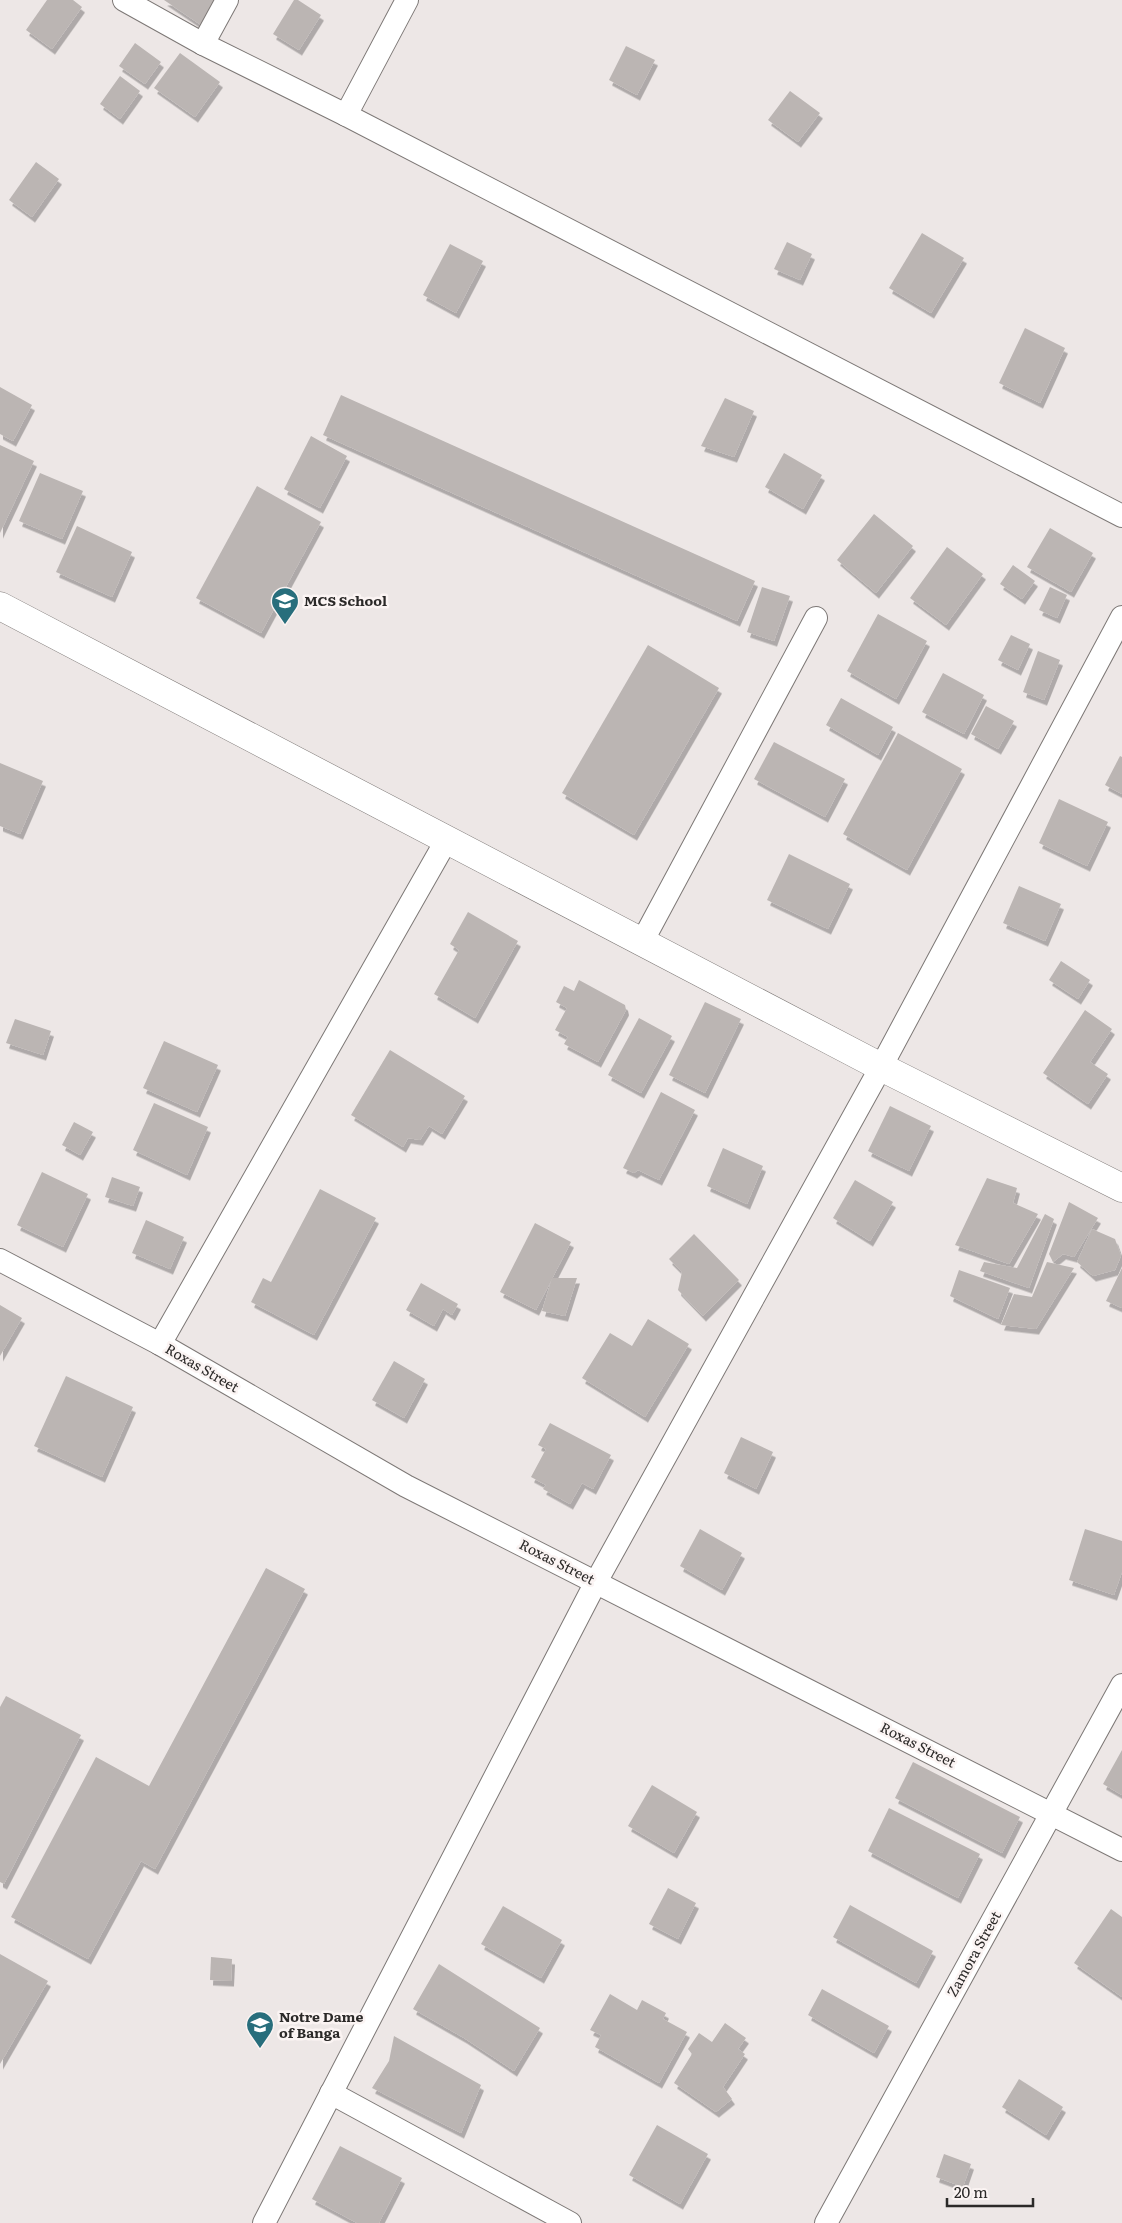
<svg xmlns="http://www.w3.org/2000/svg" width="1122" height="2223" viewBox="0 0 1122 2223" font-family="Literata,serif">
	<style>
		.building { fill: #bbb5b3; filter: url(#shadow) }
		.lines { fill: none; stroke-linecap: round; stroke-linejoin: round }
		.minor-casing { stroke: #7d7876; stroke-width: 24 }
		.secondary-casing { stroke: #7d7876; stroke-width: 29 }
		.minor { stroke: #fff; stroke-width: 22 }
		.secondary { stroke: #fff; stroke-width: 28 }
		.labels { text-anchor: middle; stroke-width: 5; stroke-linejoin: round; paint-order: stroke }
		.poi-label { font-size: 14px; font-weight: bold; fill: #2b2928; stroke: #fbf4f3; text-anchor: start }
		.street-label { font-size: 14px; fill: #2b2928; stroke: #fbf4f3 }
	</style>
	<defs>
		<filter id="shadow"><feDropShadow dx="3" dy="5.5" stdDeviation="0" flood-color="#0004"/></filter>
	</defs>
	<rect width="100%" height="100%" fill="#ede7e6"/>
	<g class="building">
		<path d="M 47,0 L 73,0 L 82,7 L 52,49 L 26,30 Z"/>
		<path d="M 164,0 L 217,0 L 201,25 Z"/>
		<path d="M 294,0 L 298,0 L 321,15 L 299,50 L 273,34 Z"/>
		<path d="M 135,43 L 161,62 L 145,84 L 119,66 Z"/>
		<path d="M 626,46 L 655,60 L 637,95 L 609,80 Z"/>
		<path d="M 180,53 L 220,82 L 195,117 L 154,88 Z"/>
		<path d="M 120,76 L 140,91 L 120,119 L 100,104 Z"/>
		<path d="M 790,91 L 820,113 L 798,142 L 768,120 Z"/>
		<path d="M 36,162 L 59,179 L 32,217 L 9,200 Z"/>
		<path d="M 922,233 L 964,258 L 931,313 L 889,288 Z"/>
		<path d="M 787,242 L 812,254 L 800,280 L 774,269 Z"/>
		<path d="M 450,244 L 483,261 L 456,313 L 423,295 Z"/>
		<path d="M 1025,328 L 1065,348 L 1040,403 L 999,383 Z"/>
		<path d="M 0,387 L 32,405 L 13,441 L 0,434 Z"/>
		<path d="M 341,395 L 755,581 L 737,621 L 323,435 Z"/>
		<path d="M 725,398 L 754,411 L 734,457 L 701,446 Z"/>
		<path d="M 311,436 L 347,456 L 320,508 L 284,489 Z"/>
		<path d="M 0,445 L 34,461 L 0,533 Z"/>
		<path d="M 784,453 L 822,475 L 803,509 L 765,487 Z"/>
		<path d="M 40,473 L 83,491 L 62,539 L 19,521 Z"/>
		<path d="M 257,486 L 321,522 L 261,633 L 196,598 Z"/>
		<path d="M 874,514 L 913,546 L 876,593 L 837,560 Z"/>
		<path d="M 77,526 L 132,552 L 112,597 L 56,572 Z"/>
		<path d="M 1050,528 L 1093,553 L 1071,592 L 1027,567 Z"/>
		<path d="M 947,547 L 983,574 L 946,625 L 910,598 Z"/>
		<path d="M 1013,565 L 1035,581 L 1022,599 L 1000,584 Z"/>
		<path d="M 762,587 L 790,596 L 774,641 L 747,632 Z"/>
		<path d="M 1050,587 L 1067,595 L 1057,618 L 1039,610 Z"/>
		<path d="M 878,614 L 927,641 L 896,699 L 847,671 Z"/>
		<path d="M 1011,635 L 1030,644 L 1018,670 L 998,660 Z"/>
		<path d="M 648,645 L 719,688 L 634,835 L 562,793 Z"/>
		<path d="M 1038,651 L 1060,660 L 1044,700 L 1023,692 Z"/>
		<path d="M 943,673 L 984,695 L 964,734 L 922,712 Z"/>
		<path d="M 841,698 L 893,727 L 878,755 L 826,725 Z"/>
		<path d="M 986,706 L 1014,721 L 998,749 L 971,734 Z"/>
		<path d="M 898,733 L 962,769 L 907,870 L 843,834 Z"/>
		<path d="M 774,742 L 845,779 L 825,817 L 754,779 Z"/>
		<path d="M 1120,756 L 1122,757 L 1122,794 L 1105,785 Z"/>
		<path d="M 0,763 L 43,781 L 20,834 L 0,826 Z"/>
		<path d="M 1059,799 L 1108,822 L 1087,866 L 1039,843 Z"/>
		<path d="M 789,854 L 850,884 L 828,929 L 767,900 Z"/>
		<path d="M 1019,886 L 1061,904 L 1045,941 L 1003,923 Z"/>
		<path d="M 468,912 L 518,941 L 475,1018 L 434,994 L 459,950 L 450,944 Z"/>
		<path d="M 1061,961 L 1090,980 L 1078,999 L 1049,980 Z"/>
		<path d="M 579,980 L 625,1005 L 626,1010 L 598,1062 L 564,1044 L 568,1037 L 555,1030 L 567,1008 L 556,1002 L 564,986 L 574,991 Z"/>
		<path d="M 705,1002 L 741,1019 L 705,1093 L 669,1075 Z"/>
		<path d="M 1085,1010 L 1112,1029 L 1090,1062 L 1108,1074 L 1088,1104 L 1043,1073 Z"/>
		<path d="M 639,1018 L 672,1036 L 641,1093 L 608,1075 Z"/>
		<path d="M 15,1019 L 51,1031 L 43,1055 L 6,1043 Z"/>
		<path d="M 164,1041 L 218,1065 L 197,1112 L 143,1088 Z"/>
		<path d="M 390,1050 L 465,1096 L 442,1134 L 429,1126 L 420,1140 L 408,1138 L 403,1147 L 351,1115 Z"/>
		<path d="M 661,1092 L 695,1110 L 659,1180 L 638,1170 L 634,1173 L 623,1168 Z"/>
		<path d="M 154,1103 L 208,1127 L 187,1175 L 133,1150 Z"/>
		<path d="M 890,1106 L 931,1126 L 909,1171 L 868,1151 Z"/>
		<path d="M 74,1122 L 93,1132 L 80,1155 L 62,1145 Z"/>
		<path d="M 723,1148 L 763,1166 L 747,1204 L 707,1186 Z"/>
		<path d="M 42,1172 L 88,1194 L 63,1247 L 17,1225 Z"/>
		<path d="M 112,1177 L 140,1187 L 133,1206 L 105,1197 Z"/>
		<path d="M 987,1178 L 1017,1188 L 1013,1203 L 1038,1214 L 1009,1264 L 955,1245 Z"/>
		<path d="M 855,1180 L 893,1202 L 870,1241 L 833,1218 Z"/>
		<path d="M 320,1189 L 376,1218 L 314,1335 L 251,1302 L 263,1278 L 271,1282 Z"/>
		<path d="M 1069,1202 L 1098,1218 L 1074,1257 L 1063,1254 L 1053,1262 L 1049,1254 Z"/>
		<path d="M 1045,1214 L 1054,1219 L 1029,1288 L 980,1271 L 984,1262 L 1017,1268 Z"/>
		<path d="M 146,1220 L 184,1237 L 170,1269 L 132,1253 Z"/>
		<path d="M 535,1223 L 571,1242 L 536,1310 L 500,1292 Z"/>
		<path d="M 1092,1229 L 1115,1239 L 1121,1256 L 1115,1270 L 1093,1276 L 1077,1262 Z"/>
		<path d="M 694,1234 L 739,1280 L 703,1316 L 678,1290 L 682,1272 L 669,1259 Z"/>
		<path d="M 1047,1262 L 1074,1268 L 1036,1329 L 1001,1325 L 1014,1294 L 1032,1297 Z"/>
		<path d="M 1122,1268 L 1122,1308 L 1106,1301 Z"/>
		<path d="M 959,1270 L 1010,1288 L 998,1319 L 950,1296 Z"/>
		<path d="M 552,1278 L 577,1278 L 565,1316 L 542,1311 Z"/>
		<path d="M 421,1283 L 458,1304 L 452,1315 L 443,1309 L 434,1326 L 406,1310 Z"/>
		<path d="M 0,1305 L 22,1318 L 0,1356 Z"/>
		<path d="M 648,1319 L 689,1344 L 645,1417 L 582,1378 L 610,1333 L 632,1346 Z"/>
		<path d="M 394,1361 L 425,1379 L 404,1418 L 372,1400 Z"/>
		<path d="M 66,1376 L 133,1407 L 102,1477 L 34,1446 Z"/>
		<path d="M 550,1423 L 611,1455 L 593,1489 L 582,1483 L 570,1504 L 543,1489 L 546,1485 L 531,1477 L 546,1449 L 538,1445 Z"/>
		<path d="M 741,1437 L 773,1452 L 756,1489 L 724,1473 Z"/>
		<path d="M 700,1529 L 742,1553 L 722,1590 L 680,1566 Z"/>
		<path d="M 1085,1529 L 1122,1541 L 1122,1572 L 1114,1595 L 1069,1580 Z"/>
		<path d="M 266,1568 L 305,1589 L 155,1869 L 141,1861 L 88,1959 L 11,1917 L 96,1757 L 149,1786 Z"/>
		<path d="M 6,1696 L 81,1735 L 4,1884 L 0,1882 L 0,1707 Z"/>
		<path d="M 1122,1750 L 1122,1795 L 1103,1784 Z"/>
		<path d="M 913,1762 L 1020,1817 L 1002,1853 L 895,1798 Z"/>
		<path d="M 652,1785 L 697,1812 L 674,1853 L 628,1826 Z"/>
		<path d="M 889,1808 L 980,1854 L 958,1898 L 868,1851 Z"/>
		<path d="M 668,1888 L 696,1903 L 678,1939 L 649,1924 Z"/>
		<path d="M 850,1905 L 933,1951 L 916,1983 L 833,1937 Z"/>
		<path d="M 503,1906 L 562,1940 L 541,1978 L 481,1944 Z"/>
		<path d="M 1111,1909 L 1122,1917 L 1122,1997 L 1074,1963 Z"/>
		<path d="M 0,1954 L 48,1981 L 0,2064 Z"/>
		<path d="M 211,1957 L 232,1959 L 231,1981 L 210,1980 Z"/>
		<path d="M 439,1964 L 540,2028 L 514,2071 L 464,2038 L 413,2009 Z"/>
		<path d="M 822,1989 L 889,2026 L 874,2053 L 808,2015 Z"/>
		<path d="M 610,1994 L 637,2010 L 642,2000 L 666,2013 L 663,2019 L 687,2032 L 659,2083 L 595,2047 L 601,2035 L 590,2030 Z"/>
		<path d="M 725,2023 L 746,2038 L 738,2049 L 745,2054 L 723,2087 L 732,2099 L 716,2112 L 674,2083 L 692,2054 L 688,2049 L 699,2033 L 712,2042 Z"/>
		<path d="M 394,2036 L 481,2085 L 461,2133 L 372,2088 L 389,2061 Z"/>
		<path d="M 1019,2079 L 1063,2107 L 1046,2135 L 1002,2107 Z"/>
		<path d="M 657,2125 L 708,2154 L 680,2204 L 629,2175 Z"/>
		<path d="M 340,2146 L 402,2178 L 379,2223 L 357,2223 L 312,2199 Z"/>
		<path d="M 944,2154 L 971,2164 L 963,2187 L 936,2177 Z"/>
	</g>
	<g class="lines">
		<g class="minor-casing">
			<g id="minor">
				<path d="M 124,0 L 203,44 L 346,115 L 1122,516"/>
				<path d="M 203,44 L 227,0"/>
				<path d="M 346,115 L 407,0"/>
				<path d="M 642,942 L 816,618"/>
				<path d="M 0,1260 L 160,1344 L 406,1486 L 1122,1850"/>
				<path d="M 160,1344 L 446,841"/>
				<path d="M 331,2093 L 570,2223"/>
				<path d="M 264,2223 L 596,1582 L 881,1067 L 1122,617"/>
				<path d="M 826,2223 L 1122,1685"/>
			</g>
		</g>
		<g class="secondary-casing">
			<path id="secondary" d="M 0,606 L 881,1067 L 1122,1188"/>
		</g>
		<use href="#minor" class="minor"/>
		<use href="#secondary" class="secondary"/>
	</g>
	<defs>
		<g id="school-pin" transform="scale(1.4375)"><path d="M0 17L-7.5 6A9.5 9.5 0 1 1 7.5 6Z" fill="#286e7c" stroke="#fbf4f3"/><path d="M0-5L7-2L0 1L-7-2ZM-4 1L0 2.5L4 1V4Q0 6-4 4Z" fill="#fff"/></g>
	</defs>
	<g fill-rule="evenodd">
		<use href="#school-pin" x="285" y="601"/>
		<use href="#school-pin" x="260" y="2025"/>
	</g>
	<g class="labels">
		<g class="poi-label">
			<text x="304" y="606">MCS School</text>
			<text x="279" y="2022">Notre Dame<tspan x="279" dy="16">of Banga</tspan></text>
		</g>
		<g class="street-label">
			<text transform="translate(202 1368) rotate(30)" y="5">Roxas Street</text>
			<text transform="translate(557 1562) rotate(27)" y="5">Roxas Street</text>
			<text transform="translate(918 1745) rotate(27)" y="5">Roxas Street</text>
			<text transform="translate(974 1954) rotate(-61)" y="5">Zamora Street</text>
		</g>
	</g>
	<path d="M947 2198v8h86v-8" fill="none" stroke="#2b2928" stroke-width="2.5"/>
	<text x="954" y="2198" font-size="15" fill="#2b2928" stroke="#fbf4f3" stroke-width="4" paint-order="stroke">20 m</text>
</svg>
